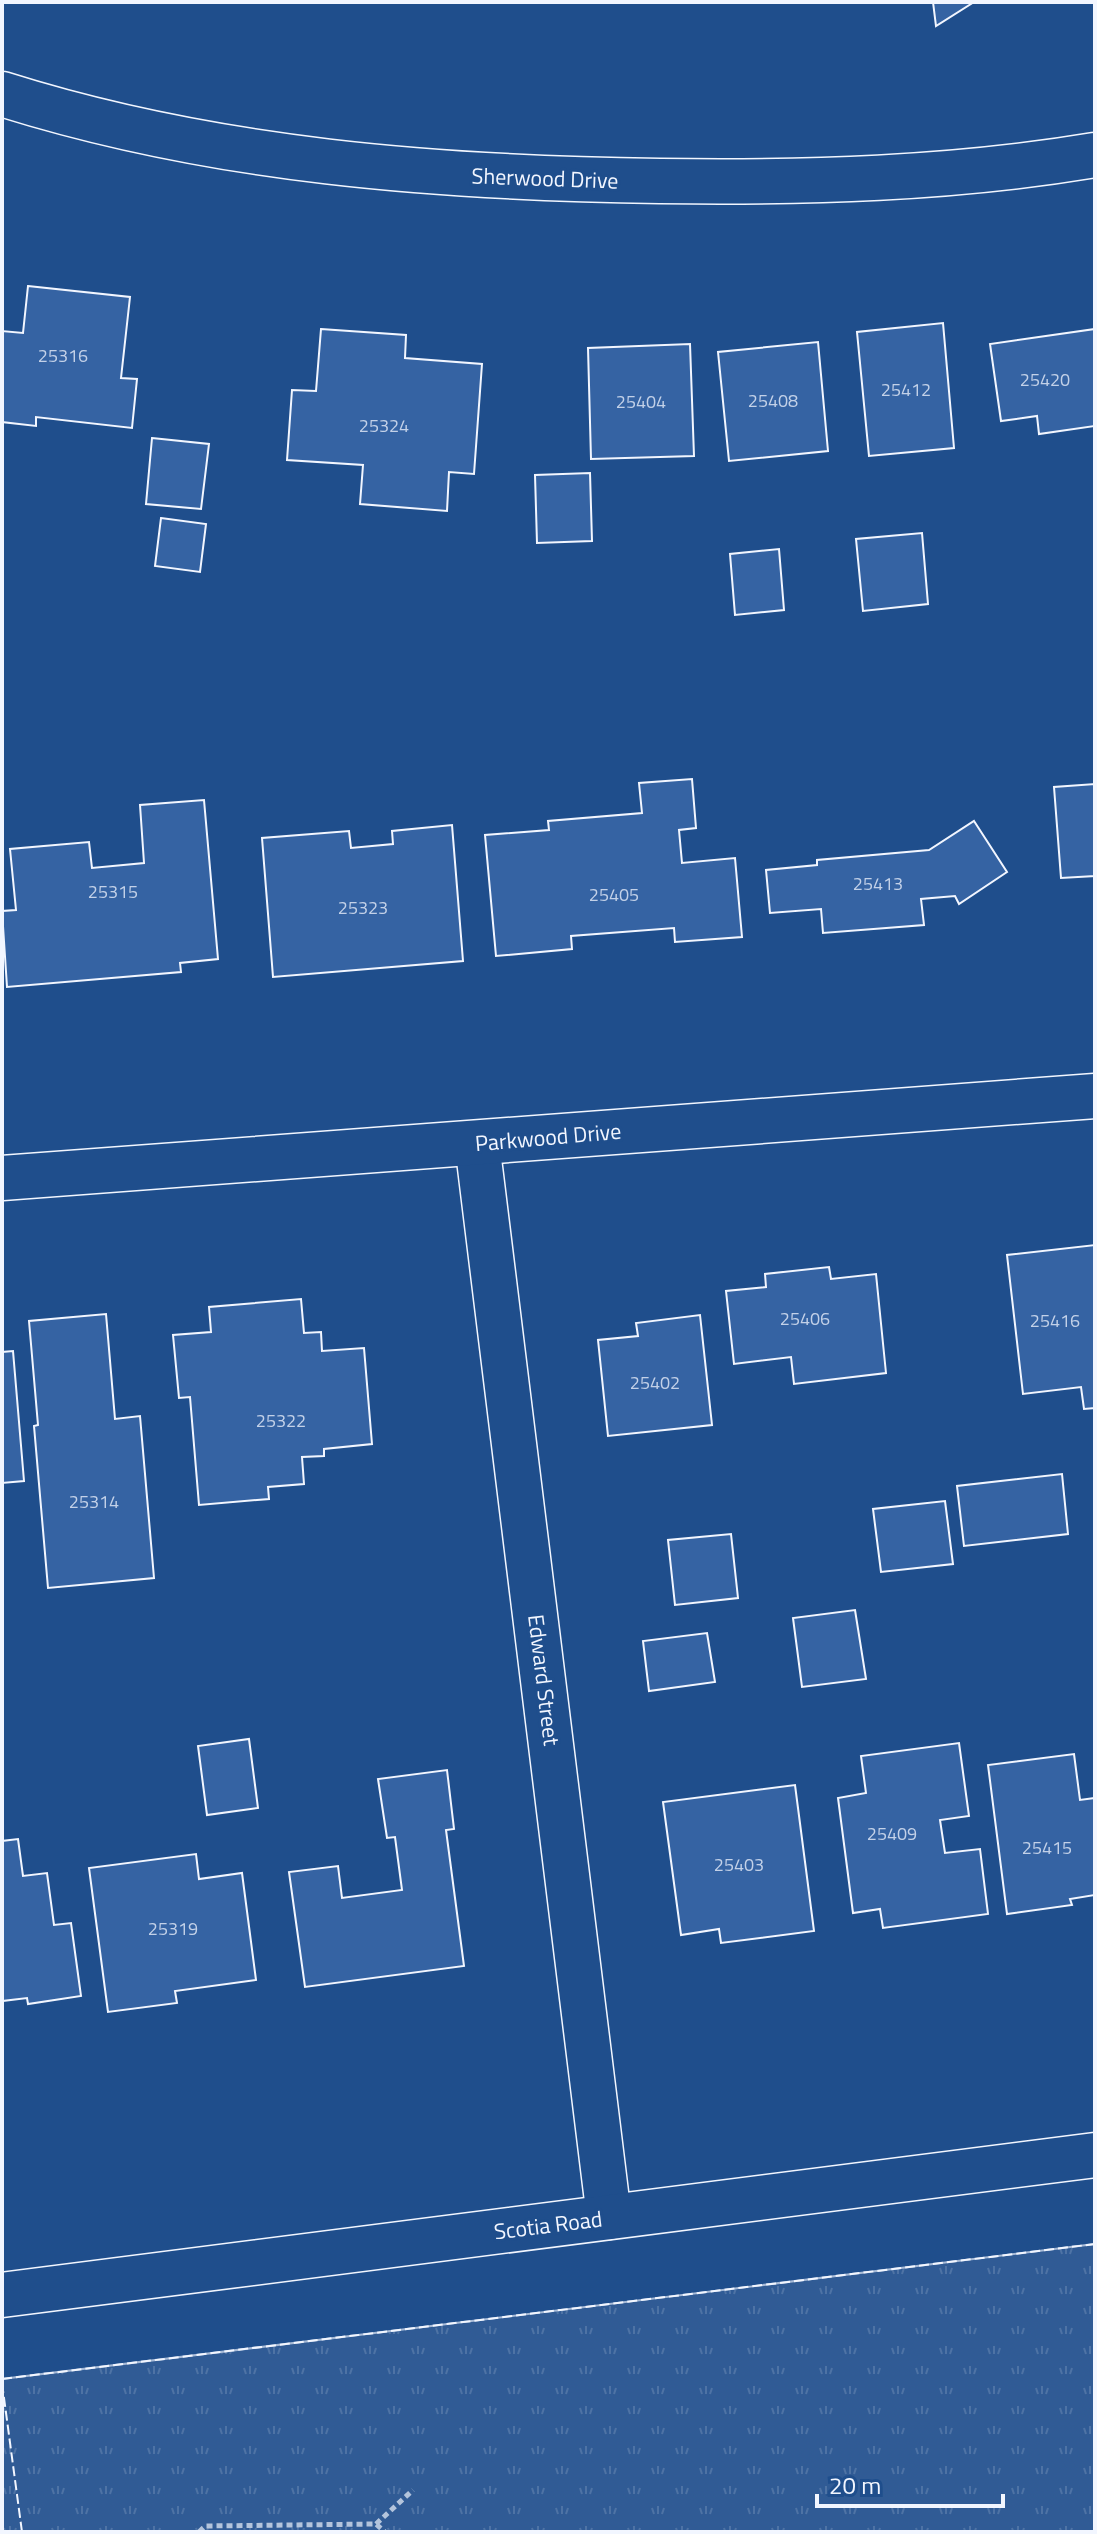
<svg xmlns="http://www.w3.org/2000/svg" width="1097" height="2534" viewBox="0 0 1097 2534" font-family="'Titillium Web',sans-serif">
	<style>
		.grass { fill: url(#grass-tufts); stroke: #a8bbd7; stroke-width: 2 }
		.building { fill: #3563a3; stroke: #f2f6ff; stroke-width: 2 }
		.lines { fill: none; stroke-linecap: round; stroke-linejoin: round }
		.street-casing { stroke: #f2f6ff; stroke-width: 47 }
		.secondary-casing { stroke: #f2f6ff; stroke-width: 47 }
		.path { stroke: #b3c4dc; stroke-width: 5; stroke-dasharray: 6 4; stroke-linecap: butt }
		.street { stroke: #1f4e8c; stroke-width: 44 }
		.secondary { stroke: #1f4e8c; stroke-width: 44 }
		.fence { stroke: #f2f6ff; stroke-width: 2; stroke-dasharray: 10 4; stroke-linecap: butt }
		.labels { text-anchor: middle; stroke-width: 6; stroke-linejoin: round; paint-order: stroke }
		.number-label { font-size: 18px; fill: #c3d1e8 }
		.street-label { font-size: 22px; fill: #f2f6ff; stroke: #1f4e8c }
	</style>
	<defs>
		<pattern id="grass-tufts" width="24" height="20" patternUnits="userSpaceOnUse" patternTransform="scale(2)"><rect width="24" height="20" fill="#305b95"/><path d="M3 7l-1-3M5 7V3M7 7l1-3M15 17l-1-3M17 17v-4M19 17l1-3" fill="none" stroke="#4e73a5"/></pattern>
	</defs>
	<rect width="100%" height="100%" fill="#1f4e8c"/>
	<path class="grass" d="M 1095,2244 L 1095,2532 L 2,2532 L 2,2379 Z"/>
	<g class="building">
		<path d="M 933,2 L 974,2 L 936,26 Z"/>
		<path d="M 28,286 L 130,297 L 121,378 L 137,379 L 132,428 L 36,417 L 36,426 L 2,422 L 2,331 L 23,333 Z"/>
		<path d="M 943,323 L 954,448 L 869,456 L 857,332 Z"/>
		<path d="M 321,329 L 406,335 L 405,358 L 482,364 L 474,474 L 449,472 L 447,511 L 360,504 L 363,465 L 287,460 L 292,390 L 316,391 Z"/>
		<path d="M 1095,329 L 1095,426 L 1039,434 L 1037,416 L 1001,421 L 990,344 Z"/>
		<path d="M 818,342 L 828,451 L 729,461 L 718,352 Z"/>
		<path d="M 690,344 L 694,456 L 591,459 L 588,348 Z"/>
		<path d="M 152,438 L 209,444 L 201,509 L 146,504 Z"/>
		<path d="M 590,473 L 592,541 L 537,543 L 535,475 Z"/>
		<path d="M 161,518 L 206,524 L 200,572 L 155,566 Z"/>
		<path d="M 922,533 L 928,604 L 863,611 L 856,539 Z"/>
		<path d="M 779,549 L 784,610 L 735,615 L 730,554 Z"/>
		<path d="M 692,779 L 696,828 L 679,830 L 682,863 L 735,858 L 742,937 L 675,942 L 674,928 L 571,936 L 572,949 L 496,956 L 485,835 L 549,830 L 548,821 L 642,813 L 639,783 Z"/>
		<path d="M 1095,784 L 1095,876 L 1061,878 L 1054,787 Z"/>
		<path d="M 204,800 L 218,959 L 180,963 L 181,972 L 7,987 L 2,911 L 16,910 L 10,849 L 89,842 L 92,868 L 144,863 L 140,805 Z"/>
		<path d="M 974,821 L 1007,872 L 959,904 L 955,896 L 921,899 L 924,925 L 823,933 L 821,909 L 770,913 L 766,870 L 817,865 L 817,860 L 929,850 Z"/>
		<path d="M 452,825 L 463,961 L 273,977 L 262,838 L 349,831 L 351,848 L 393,844 L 392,831 Z"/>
		<path d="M 1095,1245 L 1095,1408 L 1084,1409 L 1081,1387 L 1023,1394 L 1007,1255 Z"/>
		<path d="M 829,1267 L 831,1279 L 876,1274 L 886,1373 L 794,1384 L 791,1357 L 734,1364 L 726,1291 L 766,1287 L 765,1274 Z"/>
		<path d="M 301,1299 L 304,1333 L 321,1332 L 322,1351 L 364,1348 L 372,1444 L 324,1449 L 324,1456 L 302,1457 L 304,1484 L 268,1487 L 269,1499 L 199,1505 L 190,1397 L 179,1398 L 173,1335 L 211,1332 L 209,1307 Z"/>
		<path d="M 106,1314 L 115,1419 L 140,1416 L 154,1578 L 48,1588 L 34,1426 L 38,1425 L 29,1321 Z"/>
		<path d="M 700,1315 L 712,1425 L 608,1436 L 598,1340 L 638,1336 L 636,1323 Z"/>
		<path d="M 13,1351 L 24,1481 L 2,1483 L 2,1352 Z"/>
		<path d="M 1062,1474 L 1068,1534 L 964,1546 L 957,1486 Z"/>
		<path d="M 945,1501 L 953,1564 L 881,1572 L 873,1509 Z"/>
		<path d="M 731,1534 L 738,1598 L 675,1605 L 668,1540 Z"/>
		<path d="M 855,1610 L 866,1679 L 802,1687 L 793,1618 Z"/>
		<path d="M 707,1633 L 715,1682 L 649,1691 L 643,1641 Z"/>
		<path d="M 249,1739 L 258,1808 L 207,1815 L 198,1746 Z"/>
		<path d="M 959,1743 L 969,1816 L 940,1820 L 945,1853 L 980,1849 L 988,1914 L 883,1928 L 880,1909 L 853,1913 L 838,1798 L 866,1793 L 861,1756 Z"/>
		<path d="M 1074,1754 L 1080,1800 L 1095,1798 L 1095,1895 L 1070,1899 L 1072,1905 L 1007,1914 L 988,1765 Z"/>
		<path d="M 447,1770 L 454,1829 L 446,1830 L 464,1966 L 305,1987 L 289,1872 L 338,1866 L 342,1898 L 402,1890 L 395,1837 L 387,1838 L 378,1779 Z"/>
		<path d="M 795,1785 L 814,1931 L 721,1943 L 719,1929 L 681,1935 L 663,1802 Z"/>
		<path d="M 18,1839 L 23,1876 L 47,1873 L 54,1925 L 71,1923 L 81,1996 L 28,2004 L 27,1998 L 2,2001 L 2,1841 Z"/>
		<path d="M 196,1854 L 199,1879 L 242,1873 L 256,1980 L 175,1991 L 177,2003 L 108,2012 L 89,1868 Z"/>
	</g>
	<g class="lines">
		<g class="street-casing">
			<g id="street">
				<path d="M 2,94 C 214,161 439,178 660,181 C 805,183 952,179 1095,155"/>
				<path d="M 477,1143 L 609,2217"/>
				<path d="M 2,1178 L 1095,1096"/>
			</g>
		</g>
		<g class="secondary-casing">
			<path id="secondary" d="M 2,2295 L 1095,2155"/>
		</g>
		<g class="path">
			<path d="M 376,2524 L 413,2490"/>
			<path d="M 199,2532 L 205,2526 L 376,2524 L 385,2532"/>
		</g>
		<use href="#street" class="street"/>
		<use href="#secondary" class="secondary"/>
		<g class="fence">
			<path d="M 2,2379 L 1095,2244"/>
			<path d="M 2,2383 L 22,2532"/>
		</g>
	</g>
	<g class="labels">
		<g class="number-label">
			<text x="63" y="362">25316</text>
			<text x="1045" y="386">25420</text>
			<text x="906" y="396">25412</text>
			<text x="773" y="407">25408</text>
			<text x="641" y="408">25404</text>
			<text x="384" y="432">25324</text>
			<text x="878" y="890">25413</text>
			<text x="113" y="898">25315</text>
			<text x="614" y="901">25405</text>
			<text x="363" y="914">25323</text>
			<text x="805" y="1325">25406</text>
			<text x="1055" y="1327">25416</text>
			<text x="655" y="1389">25402</text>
			<text x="281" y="1427">25322</text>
			<text x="94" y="1508">25314</text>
			<text x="892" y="1840">25409</text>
			<text x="1047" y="1854">25415</text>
			<text x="739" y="1871">25403</text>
			<text x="173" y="1935">25319</text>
		</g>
		<g class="street-label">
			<text transform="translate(545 178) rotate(2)" y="8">Sherwood Drive</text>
			<text transform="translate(548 1137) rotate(-5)" y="8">Parkwood Drive</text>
			<text transform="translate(544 1680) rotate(83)" y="8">Edward Street</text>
			<text transform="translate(548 2225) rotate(-7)" y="8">Scotia Road</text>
		</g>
	</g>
	<rect width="1097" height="2534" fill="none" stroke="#f2f6ff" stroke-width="8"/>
	<path d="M817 2494v12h186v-12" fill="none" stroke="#f2f6ff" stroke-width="4"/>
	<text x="829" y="2494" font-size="24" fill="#f2f6ff" stroke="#1f4e8c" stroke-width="6" paint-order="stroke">20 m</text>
</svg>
